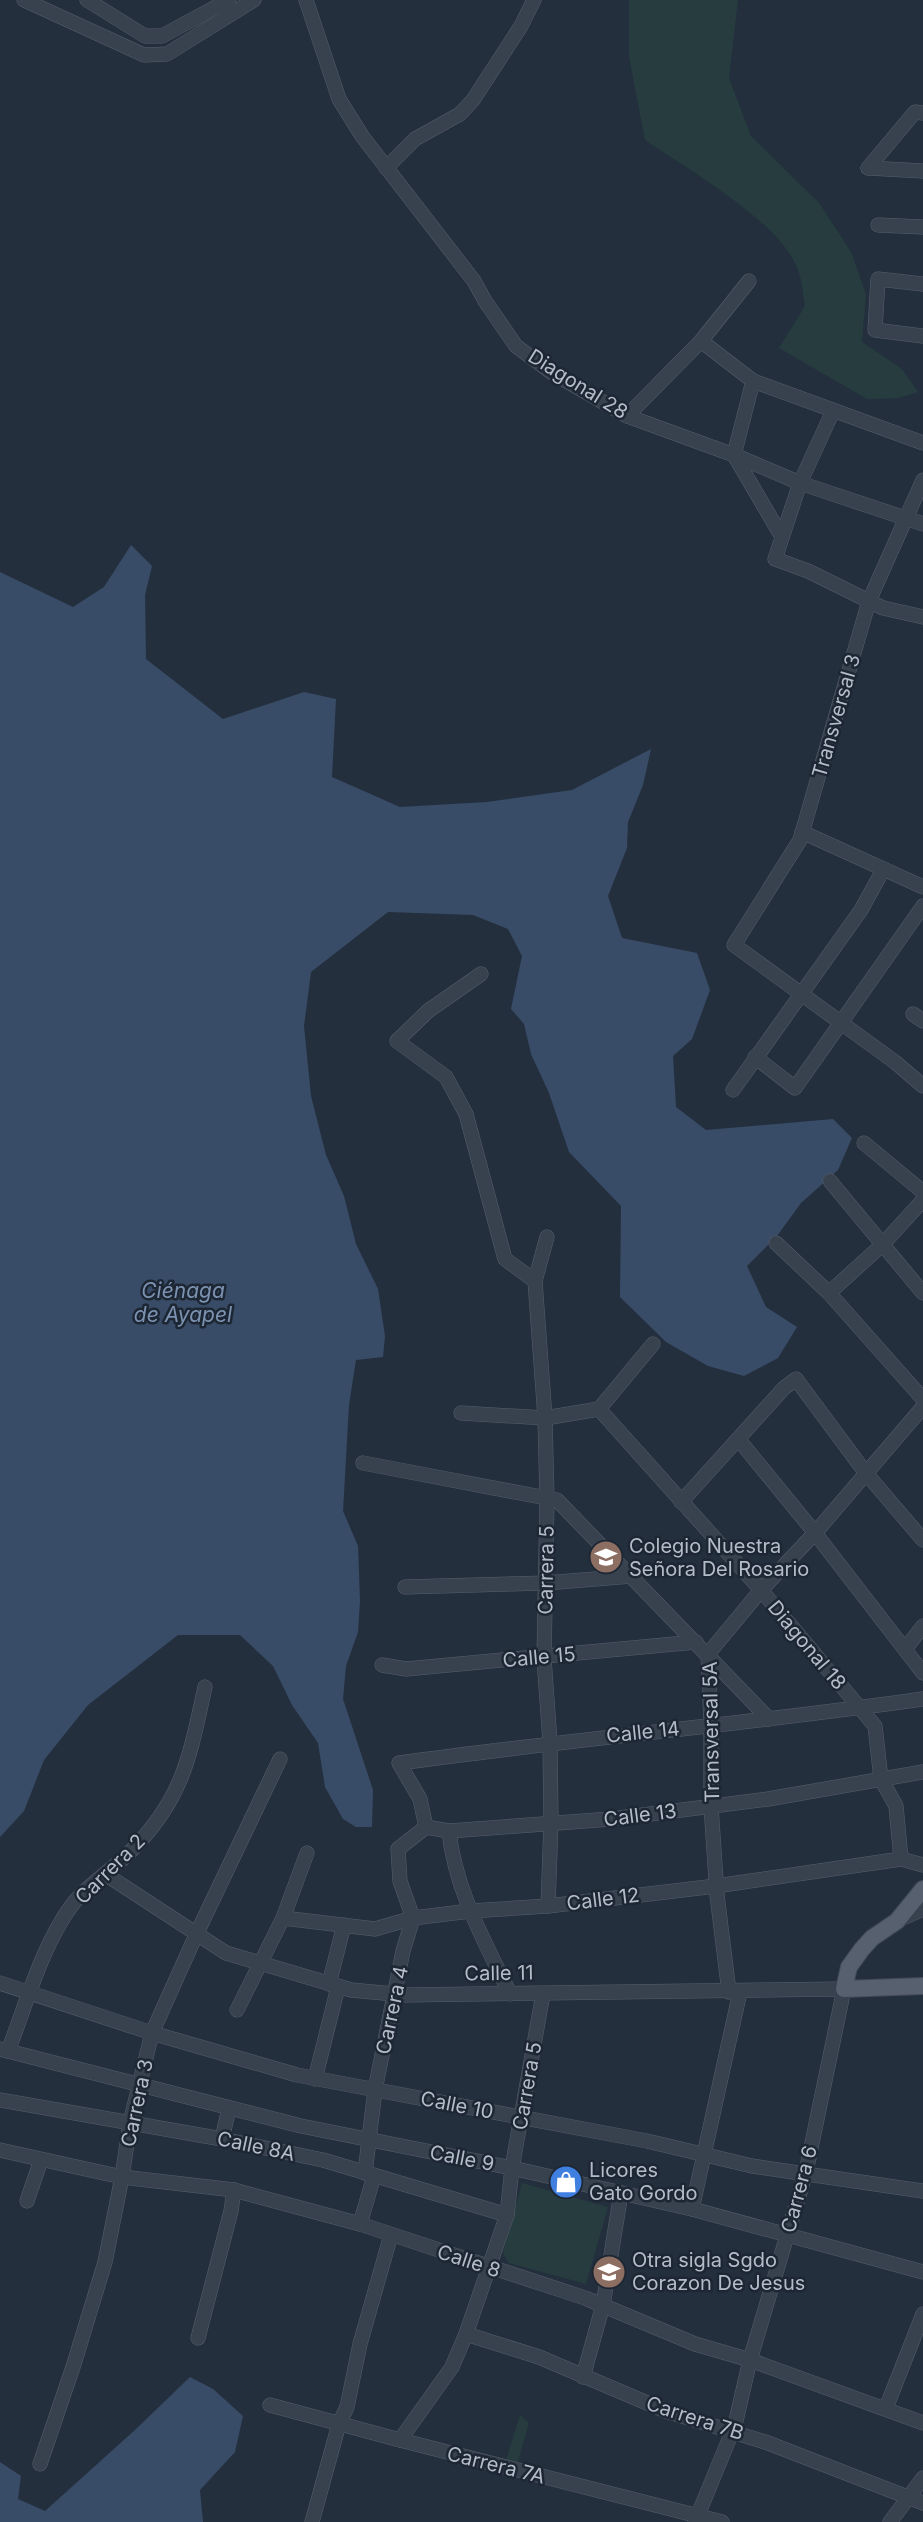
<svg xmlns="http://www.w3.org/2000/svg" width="923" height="2522" viewBox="0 0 923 2522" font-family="Inter,sans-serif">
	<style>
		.green { fill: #263c3f }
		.water { fill: #394c67 }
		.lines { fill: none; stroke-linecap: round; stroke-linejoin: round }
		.minor-casing { stroke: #565f6c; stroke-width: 15 }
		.major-casing { stroke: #414a57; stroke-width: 18 }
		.minor { stroke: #38414e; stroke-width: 14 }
		.major { stroke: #56606e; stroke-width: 16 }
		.labels { text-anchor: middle; stroke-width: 5; stroke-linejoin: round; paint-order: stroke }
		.street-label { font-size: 20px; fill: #b4bcc9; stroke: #1d2633 }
		.poi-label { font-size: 20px; fill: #b4bcc9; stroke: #1d2633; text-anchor: start }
		.water-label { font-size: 21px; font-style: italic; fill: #7c92b1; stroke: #1d2633 }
	</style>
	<rect width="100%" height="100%" fill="#242f3e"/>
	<g class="green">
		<path d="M 629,0 L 738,0 L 729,78 L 751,136 L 820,204 L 851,252 L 866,294 L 862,342 L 902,369 L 918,392 L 899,398 L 867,399 L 779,348 L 805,306 C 803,294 802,281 798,270 C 781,222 687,169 645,140 L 629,57 Z"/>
		<path d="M 522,2183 L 608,2207 L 586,2284 L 509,2263 L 503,2253 Z"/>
		<path d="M 520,2415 L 529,2423 L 518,2462 L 506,2460 Z"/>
	</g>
	<g class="water">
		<path d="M 131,545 L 152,566 L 145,595 L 146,659 L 223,719 L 304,692 L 336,699 L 332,777 L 400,807 L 487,802 L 572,790 L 651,749 L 643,785 L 628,822 L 627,848 L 608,896 L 622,938 L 697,953 L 710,990 L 692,1039 L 673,1056 L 676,1107 L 706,1130 L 833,1119 L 852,1138 L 838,1170 L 801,1203 L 777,1236 L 747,1266 L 766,1307 L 797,1327 L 778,1358 L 744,1376 L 708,1366 L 666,1342 L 620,1297 L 621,1206 L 569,1152 L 549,1093 L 531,1054 L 524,1024 L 511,1009 L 522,956 L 508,929 L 473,915 L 388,912 L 311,972 L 304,1026 L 311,1096 L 326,1155 L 344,1196 L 356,1244 L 378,1289 L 385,1336 L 383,1357 L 356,1360 L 349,1405 L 343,1511 L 358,1546 L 360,1601 L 358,1632 L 346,1666 L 343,1699 L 373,1790 L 372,1827 L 356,1827 L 343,1819 L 325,1787 L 318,1743 L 292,1705 L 273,1666 L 240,1635 L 178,1635 L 88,1705 L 44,1760 L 24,1811 L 0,1837 L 0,572 L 73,607 L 104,587 Z"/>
		<path d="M 190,2377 L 213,2389 L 243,2416 L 235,2452 L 200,2490 L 203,2522 L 0,2522 L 0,2462 L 21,2476 L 18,2499 L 45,2511 L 135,2430 Z"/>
	</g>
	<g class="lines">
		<g class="minor-casing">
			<g id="minor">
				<path d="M 24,0 L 144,55 L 167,54 L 254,0"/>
				<path d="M 87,0 L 145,36 L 162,36 L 229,0"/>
				<path d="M 306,0 L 339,99 L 362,136 L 474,281 L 485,301 L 516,346 L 551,372 L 627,416 L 734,455 L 800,483 L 923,524"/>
				<path d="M 386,168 L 415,139 L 460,114 L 473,100 L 521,26 L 534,0"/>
				<path d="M 868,168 L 915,112 L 923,113"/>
				<path d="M 868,168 L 923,171"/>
				<path d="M 878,225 L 923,227"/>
				<path d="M 923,284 L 878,279 L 875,330 L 923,336"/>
				<path d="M 701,341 L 753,381 L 923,443"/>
				<path d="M 833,411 L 800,483 L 775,559 L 808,571 L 883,608 L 923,617"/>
				<path d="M 627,416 L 701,341 L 749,281"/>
				<path d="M 734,455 L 782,537"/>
				<path d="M 734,455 L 753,381"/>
				<path d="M 923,480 L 869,601 L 800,840 L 734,945 L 895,1062 L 923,1086"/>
				<path d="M 802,832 L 923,887"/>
				<path d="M 481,974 L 428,1011 L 397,1041 L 446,1077 L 466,1114 L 505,1259 L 535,1281"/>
				<path d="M 913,1014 L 923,1021"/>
				<path d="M 755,1057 L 795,1088 L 923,906"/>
				<path d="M 733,1090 L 861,910 L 883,870"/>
				<path d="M 864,1143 L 923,1192"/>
				<path d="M 830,1181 L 923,1293"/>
				<path d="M 547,1237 L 535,1281 L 545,1418 L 547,1499 L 544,1658 L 550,1742 L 551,1823 L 548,1906"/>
				<path d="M 776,1243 L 829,1293 L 923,1399"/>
				<path d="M 829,1293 L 883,1244 L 923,1200"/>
				<path d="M 599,1409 L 761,1590 L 875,1726 L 881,1779 L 896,1806 L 901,1859"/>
				<path d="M 599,1409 L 653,1344"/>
				<path d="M 461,1413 L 545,1418 L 599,1409"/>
				<path d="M 739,1440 L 815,1533 L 923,1673"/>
				<path d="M 363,1463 L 557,1500 L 769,1719"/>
				<path d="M 681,1502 L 784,1388 L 796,1379 L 865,1472 L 923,1540"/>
				<path d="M 405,1587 L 546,1583 L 632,1576"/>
				<path d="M 905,1649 L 923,1626"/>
				<path d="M 382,1665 L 406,1669 L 696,1642"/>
				<path d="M 426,1827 L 420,1799 L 399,1763 C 573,1739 749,1724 923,1699"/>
				<path d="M 449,1831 C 455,1890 485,1942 510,1994"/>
				<path d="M 105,1874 L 226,1953 L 351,1990 L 405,1995 L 844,1989 L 806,2172 L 750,2360 L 735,2425 L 695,2522"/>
				<path d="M 283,1918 L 375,1929 L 413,1918 L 470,1911 L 548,1906 L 716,1886 L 901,1859 L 923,1865"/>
				<path d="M 898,1920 L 923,1909"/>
				<path d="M 0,1983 L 152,2033 L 297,2075 L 647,2141 L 752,2166 L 923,2191"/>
				<path d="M 329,1984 L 344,1925"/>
				<path d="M 729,1992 L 717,1895 L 711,1806 L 711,1725 L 708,1654 L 761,1590 L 815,1533 L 923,1407"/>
				<path d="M 237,2010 L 283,1918 L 307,1853"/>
				<path d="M 0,2049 L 301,2126 L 512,2168 L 692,2209 L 923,2272"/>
				<path d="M 8,2051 C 26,2005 42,1945 72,1905 C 88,1884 114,1869 132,1850 C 184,1797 190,1755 205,1687"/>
				<path d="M 315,2079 L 338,1987"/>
				<path d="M 0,2100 L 222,2139 L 323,2160 L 507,2215"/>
				<path d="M 222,2139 L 229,2108"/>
				<path d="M 0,2150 L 122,2177 L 234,2190 L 360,2224 L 585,2298 L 695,2344 L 750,2360 L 923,2423"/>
				<path d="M 365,2173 L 375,2090 L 403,1951 L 413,1918 L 400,1881 L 398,1849 L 426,1827 L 449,1831 L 611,1819 L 768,1799 L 923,1772"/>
				<path d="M 27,2201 L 41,2160"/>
				<path d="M 692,2209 L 740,1992"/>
				<path d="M 360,2224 L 374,2176"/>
				<path d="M 466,2334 L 539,2357 L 666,2411 L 768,2443 L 923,2503"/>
				<path d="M 198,2338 L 231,2211 L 234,2190"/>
				<path d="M 583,2377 L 603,2305 L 621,2193"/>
				<path d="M 270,2405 L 400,2440 L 722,2522"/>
				<path d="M 886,2408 L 923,2314"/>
				<path d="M 400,2440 L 452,2367 L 466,2334 L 507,2215 L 512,2168 L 543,1994"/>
				<path d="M 40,2464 L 74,2364 L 105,2262 L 122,2177 L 130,2123 L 152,2033 L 196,1935 L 280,1759"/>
				<path d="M 312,2522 L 339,2424 L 347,2407 L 360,2344 L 391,2235"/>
				<path d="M 890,2522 L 923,2478"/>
			</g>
		</g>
		<g class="major-casing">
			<path id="major" d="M 923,1889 L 897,1921 L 872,1938 L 862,1949 L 849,1967 L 844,1989 L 923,1986"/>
		</g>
		<use href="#minor" class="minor"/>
		<use href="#major" class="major"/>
	</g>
	<defs>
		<g id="school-disc" transform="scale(1.725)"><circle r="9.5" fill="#8d6e63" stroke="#1d2633"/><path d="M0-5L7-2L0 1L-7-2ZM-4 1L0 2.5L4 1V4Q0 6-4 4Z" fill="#fff"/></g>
		<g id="shop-disc" transform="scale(1.725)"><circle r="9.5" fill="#3f7fe0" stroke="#1d2633"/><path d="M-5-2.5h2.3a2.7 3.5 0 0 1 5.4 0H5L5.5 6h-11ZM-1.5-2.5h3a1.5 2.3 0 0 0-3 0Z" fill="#fff"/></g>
	</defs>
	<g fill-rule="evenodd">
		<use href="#school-disc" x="606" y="1557"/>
		<use href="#shop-disc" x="566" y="2182"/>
		<use href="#school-disc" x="609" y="2272"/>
	</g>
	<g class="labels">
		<g class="street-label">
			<text transform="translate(578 384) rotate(32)" y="7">Diagonal 28</text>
			<text transform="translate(836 716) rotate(-74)" y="7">Transversal 3</text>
			<text transform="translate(546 1570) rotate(-89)" y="7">Carrera 5</text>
			<text transform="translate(807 1645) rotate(50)" y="7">Diagonal 18</text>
			<text transform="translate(539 1657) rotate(-5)" y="7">Calle 15</text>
			<text transform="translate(643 1732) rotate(-6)" y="7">Calle 14</text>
			<text transform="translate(711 1732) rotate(-91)" y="7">Transversal 5A</text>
			<text transform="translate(640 1815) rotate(-7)" y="7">Calle 13</text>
			<text transform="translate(110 1869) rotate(-45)" y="7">Carrera 2</text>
			<text transform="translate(603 1899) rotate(-7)" y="7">Calle 12</text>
			<text transform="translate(499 1973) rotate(-1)" y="7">Calle 11</text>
			<text transform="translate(392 2010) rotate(-78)" y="7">Carrera 4</text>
			<text transform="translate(527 2086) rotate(-80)" y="7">Carrera 5</text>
			<text transform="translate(137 2103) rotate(-78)" y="7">Carrera 3</text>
			<text transform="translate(457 2105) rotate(11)" y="7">Calle 10</text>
			<text transform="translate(256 2146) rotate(12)" y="7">Calle 8A</text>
			<text transform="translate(462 2158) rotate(11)" y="7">Calle 9</text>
			<text transform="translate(799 2189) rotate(-75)" y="7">Carrera 6</text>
			<text transform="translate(469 2261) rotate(18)" y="7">Calle 8</text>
			<text transform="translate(695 2418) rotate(18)" y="7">Carrera 7B</text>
			<text transform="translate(496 2465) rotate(14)" y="7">Carrera 7A</text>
		</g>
		<g class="poi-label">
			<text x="629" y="1553">Colegio Nuestra<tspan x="629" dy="23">Señora Del Rosario</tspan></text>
			<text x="589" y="2177">Licores<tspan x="589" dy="23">Gato Gordo</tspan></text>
			<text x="632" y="2267">Otra sigla Sgdo<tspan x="632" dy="23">Corazon De Jesus</tspan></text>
		</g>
		<g class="water-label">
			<text x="183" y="1298">Ciénaga<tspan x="183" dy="24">de Ayapel</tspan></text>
		</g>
	</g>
</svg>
